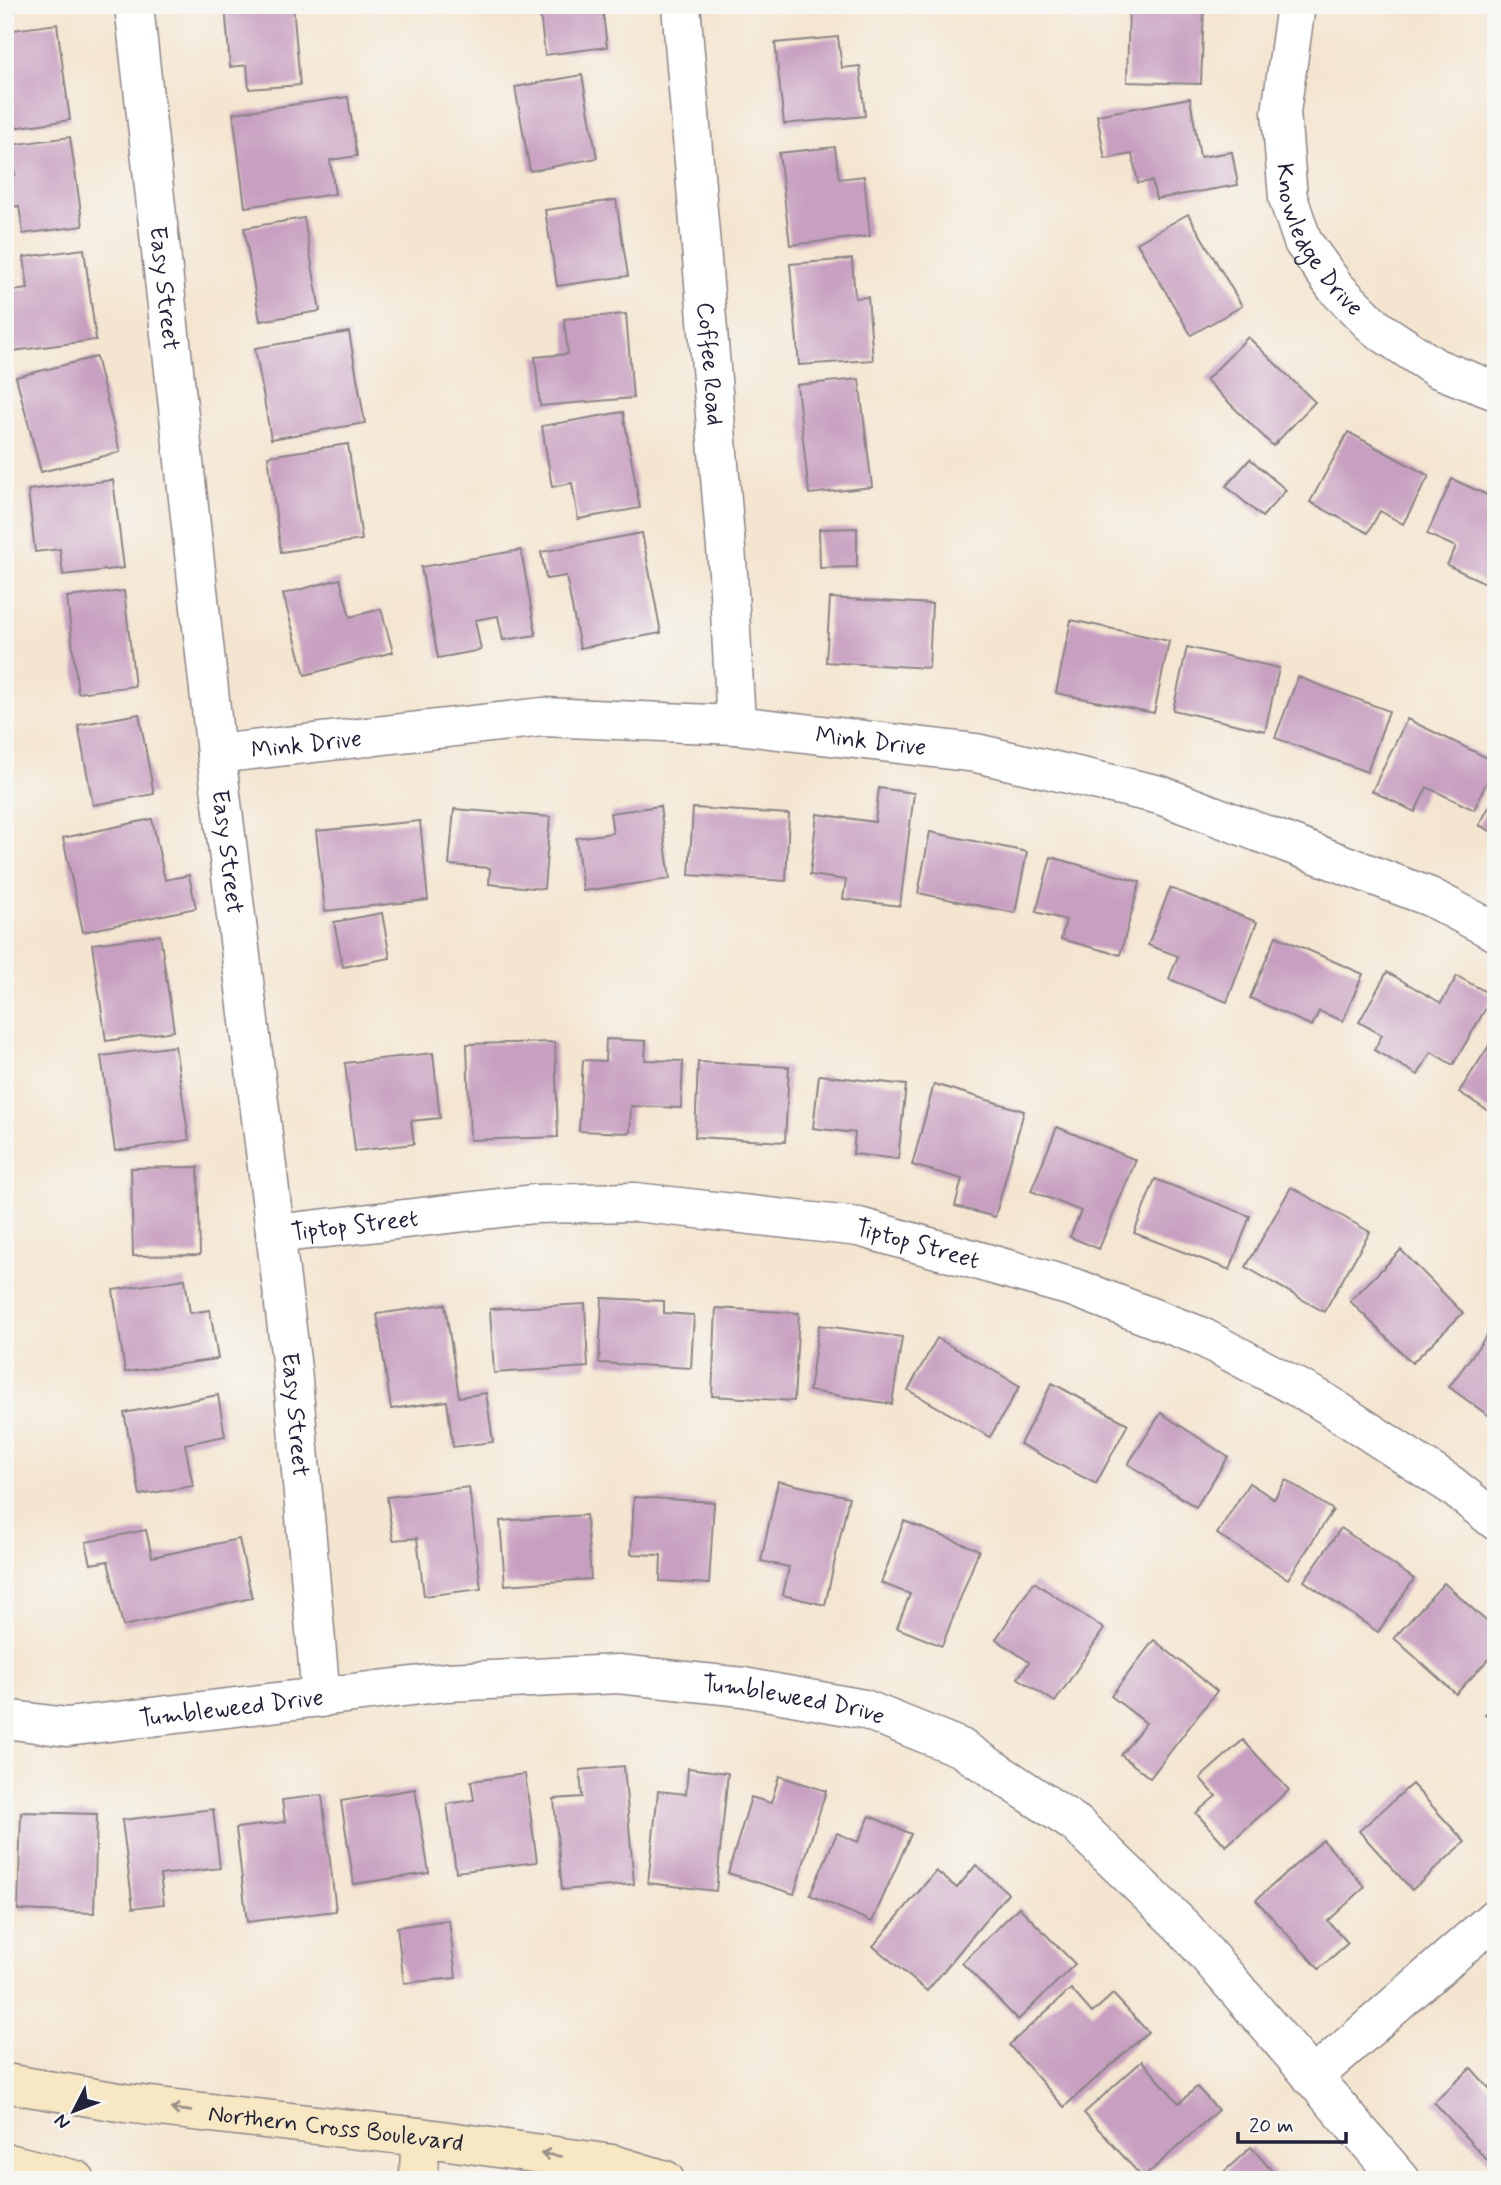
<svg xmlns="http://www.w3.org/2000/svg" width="1501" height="2185" viewBox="0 0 1501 2185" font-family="Mynerve,sans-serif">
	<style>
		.building { fill: #c79fc0 }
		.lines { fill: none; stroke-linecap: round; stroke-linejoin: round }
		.street-casing { stroke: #8b8486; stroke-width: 41 }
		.secondary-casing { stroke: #8b8486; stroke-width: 41 }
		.street { stroke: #fff; stroke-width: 38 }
		.secondary { stroke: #f7e8c3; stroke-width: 38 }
		.oneway { stroke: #978f86 }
		.labels { text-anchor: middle; stroke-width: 7; stroke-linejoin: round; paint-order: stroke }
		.street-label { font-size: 24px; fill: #22223b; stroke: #f6f6f2 }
	</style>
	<rect width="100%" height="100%" fill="#f6f6f2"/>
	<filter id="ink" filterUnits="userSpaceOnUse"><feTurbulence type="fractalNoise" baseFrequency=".0143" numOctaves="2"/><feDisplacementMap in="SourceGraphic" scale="14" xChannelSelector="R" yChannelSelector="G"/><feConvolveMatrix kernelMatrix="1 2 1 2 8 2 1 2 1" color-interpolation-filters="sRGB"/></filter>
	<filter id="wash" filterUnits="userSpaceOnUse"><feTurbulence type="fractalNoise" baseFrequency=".00686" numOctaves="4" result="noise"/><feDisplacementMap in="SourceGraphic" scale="28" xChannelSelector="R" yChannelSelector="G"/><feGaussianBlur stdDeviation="1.57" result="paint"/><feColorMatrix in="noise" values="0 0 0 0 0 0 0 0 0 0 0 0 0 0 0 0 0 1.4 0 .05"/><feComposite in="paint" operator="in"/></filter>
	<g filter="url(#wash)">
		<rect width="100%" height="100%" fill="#f4e5d0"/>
		<g id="blocks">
			<g class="building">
				<path d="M 225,5 L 293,5 L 300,85 L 249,89 L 247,65 L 230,67 Z"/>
				<path d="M 539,5 L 602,5 L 607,47 L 545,55 Z"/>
				<path d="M 767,5 L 841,5 L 841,7 L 767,10 Z"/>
				<path d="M 1129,5 L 1204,5 L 1201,84 L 1127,82 Z"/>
				<path d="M 57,24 L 70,120 L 5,129 L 5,31 Z"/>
				<path d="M 838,37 L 842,68 L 860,66 L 865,116 L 784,124 L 775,43 Z"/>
				<path d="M 582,75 L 597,158 L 530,171 L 515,87 Z"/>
				<path d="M 348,97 L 357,156 L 330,160 L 335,194 L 245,207 L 233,113 Z"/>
				<path d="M 1190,98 L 1200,157 L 1232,152 L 1238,185 L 1156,199 L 1152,181 L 1138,183 L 1132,154 L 1105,159 L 1097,115 Z"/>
				<path d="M 70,137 L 83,226 L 23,234 L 19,206 L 5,208 L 5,177 L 15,175 L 10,145 Z"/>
				<path d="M 835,147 L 839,179 L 864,176 L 870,236 L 790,245 L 779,153 Z"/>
				<path d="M 616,200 L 628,276 L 557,286 L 545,210 Z"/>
				<path d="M 1188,214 L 1242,306 L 1191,335 L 1137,243 Z"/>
				<path d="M 304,218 L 320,311 L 260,321 L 244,228 Z"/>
				<path d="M 84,249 L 96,340 L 5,352 L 5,292 L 28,289 L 24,257 Z"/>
				<path d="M 852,259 L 855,298 L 868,297 L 873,360 L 799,365 L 790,264 Z"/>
				<path d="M 626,314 L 633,398 L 540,406 L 535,357 L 568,354 L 564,319 Z"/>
				<path d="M 349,332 L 365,423 L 271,439 L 255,348 Z"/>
				<path d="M 1248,337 L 1315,402 L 1273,446 L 1206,380 Z"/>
				<path d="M 96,357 L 120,452 L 41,472 L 16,377 Z"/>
				<path d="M 859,379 L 872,487 L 809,494 L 797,385 Z"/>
				<path d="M 623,412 L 640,508 L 578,519 L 572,483 L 552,487 L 542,426 Z"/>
				<path d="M 1348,432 L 1429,476 L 1403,524 L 1380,511 L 1368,533 L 1310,502 Z"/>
				<path d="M 348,444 L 362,540 L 281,552 L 268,456 Z"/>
				<path d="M 1250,459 L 1286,490 L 1262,517 L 1226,486 Z"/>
				<path d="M 1452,479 L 1496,499 L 1496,588 L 1447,565 L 1456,547 L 1427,534 Z"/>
				<path d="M 113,480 L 124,568 L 63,575 L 60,549 L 35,552 L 28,490 Z"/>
				<path d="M 857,528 L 857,567 L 820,568 L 819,529 Z"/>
				<path d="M 642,533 L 661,633 L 580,648 L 566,576 L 546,579 L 541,552 Z"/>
				<path d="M 521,550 L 536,635 L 503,640 L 498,616 L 475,620 L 481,650 L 438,658 L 421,567 Z"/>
				<path d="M 340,579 L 350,617 L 381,609 L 393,652 L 305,675 L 283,594 Z"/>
				<path d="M 124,591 L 135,686 L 78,693 L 67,597 Z"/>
				<path d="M 830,598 L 932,604 L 929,668 L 826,662 Z"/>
				<path d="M 1071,620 L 1169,641 L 1154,713 L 1056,693 Z"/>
				<path d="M 1187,647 L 1279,668 L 1265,731 L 1173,710 Z"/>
				<path d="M 1298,677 L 1389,711 L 1367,772 L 1275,738 Z"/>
				<path d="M 139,714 L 154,794 L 93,805 L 78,725 Z"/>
				<path d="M 1407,719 L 1496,762 L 1474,810 L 1427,787 L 1415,812 L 1372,791 Z"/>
				<path d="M 879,788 L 914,793 L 900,906 L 843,899 L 846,880 L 810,875 L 817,814 L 875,822 Z"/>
				<path d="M 1496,795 L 1496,834 L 1479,825 Z"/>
				<path d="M 660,806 L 670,879 L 583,891 L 576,838 L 613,833 L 610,813 Z"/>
				<path d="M 693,808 L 789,814 L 786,881 L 689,875 Z"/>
				<path d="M 454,809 L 550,817 L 544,889 L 489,884 L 490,868 L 449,865 Z"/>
				<path d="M 152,819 L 165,880 L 189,875 L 196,908 L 83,932 L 63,838 Z"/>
				<path d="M 420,821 L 428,900 L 325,911 L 316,831 Z"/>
				<path d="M 930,832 L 1027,852 L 1015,913 L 918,893 Z"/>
				<path d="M 1051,857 L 1140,882 L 1120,955 L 1061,939 L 1066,920 L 1036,912 Z"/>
				<path d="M 1170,888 L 1257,922 L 1227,1002 L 1169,979 L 1178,956 L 1148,945 Z"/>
				<path d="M 382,913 L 390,958 L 343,967 L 334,922 Z"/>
				<path d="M 160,935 L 174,1031 L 106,1041 L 92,944 Z"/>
				<path d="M 1276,936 L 1363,974 L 1343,1021 L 1319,1011 L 1312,1026 L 1250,998 Z"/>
				<path d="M 1387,972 L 1441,1003 L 1457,976 L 1493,996 L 1453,1065 L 1431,1052 L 1418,1075 L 1374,1050 L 1382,1035 L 1359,1022 Z"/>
				<path d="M 1496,1035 L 1496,1116 L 1459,1092 Z"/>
				<path d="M 606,1039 L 646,1041 L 645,1060 L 683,1061 L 681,1108 L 631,1106 L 630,1133 L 579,1131 L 583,1060 L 605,1061 Z"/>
				<path d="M 555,1042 L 558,1137 L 470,1140 L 467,1044 Z"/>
				<path d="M 175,1046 L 189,1140 L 115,1151 L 101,1056 Z"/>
				<path d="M 433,1053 L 440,1118 L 411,1121 L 414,1144 L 355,1151 L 345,1063 Z"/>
				<path d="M 698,1062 L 789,1067 L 785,1142 L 695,1137 Z"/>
				<path d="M 819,1075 L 906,1085 L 898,1159 L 853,1154 L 855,1133 L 813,1128 Z"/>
				<path d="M 934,1084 L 1024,1111 L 995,1217 L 955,1206 L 962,1179 L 912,1165 Z"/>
				<path d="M 1057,1127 L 1136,1160 L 1099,1249 L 1070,1237 L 1081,1211 L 1031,1191 Z"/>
				<path d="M 198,1167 L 200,1255 L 133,1256 L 131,1168 Z"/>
				<path d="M 1155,1179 L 1250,1216 L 1230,1270 L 1134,1233 Z"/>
				<path d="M 1291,1187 L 1370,1232 L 1324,1312 L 1246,1267 Z"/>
				<path d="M 1401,1250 L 1463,1313 L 1412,1363 L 1350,1301 Z"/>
				<path d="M 185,1279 L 190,1313 L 210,1310 L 218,1359 L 125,1372 L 113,1290 Z"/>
				<path d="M 602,1298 L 664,1301 L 664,1313 L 694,1315 L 691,1368 L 599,1363 Z"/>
				<path d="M 445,1304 L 459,1397 L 486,1393 L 493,1442 L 453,1447 L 447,1401 L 391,1409 L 377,1314 Z"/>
				<path d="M 585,1304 L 588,1367 L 494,1373 L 490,1309 Z"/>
				<path d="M 716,1308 L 799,1313 L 794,1401 L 712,1396 Z"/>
				<path d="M 1496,1323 L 1496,1421 L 1449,1387 Z"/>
				<path d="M 819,1325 L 902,1337 L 892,1404 L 809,1391 Z"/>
				<path d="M 937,1338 L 1020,1386 L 990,1437 L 908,1390 Z"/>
				<path d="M 1052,1383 L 1128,1424 L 1096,1484 L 1020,1444 Z"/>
				<path d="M 218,1395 L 225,1436 L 185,1444 L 193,1486 L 140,1495 L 124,1413 Z"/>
				<path d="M 1161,1413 L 1228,1457 L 1196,1507 L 1128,1464 Z"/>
				<path d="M 1286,1480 L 1333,1510 L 1288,1579 L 1217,1534 L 1249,1483 L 1274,1499 Z"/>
				<path d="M 778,1481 L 849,1497 L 825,1605 L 783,1595 L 789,1567 L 761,1561 Z"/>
				<path d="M 469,1487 L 481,1589 L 424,1596 L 417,1538 L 393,1540 L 387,1497 Z"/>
				<path d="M 634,1497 L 714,1502 L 709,1584 L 660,1581 L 661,1555 L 631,1554 Z"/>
				<path d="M 586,1515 L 591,1579 L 505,1585 L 500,1521 Z"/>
				<path d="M 904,1521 L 979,1550 L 942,1646 L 897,1628 L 910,1594 L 881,1583 Z"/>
				<path d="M 1341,1528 L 1414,1579 L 1378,1632 L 1304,1581 Z"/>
				<path d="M 146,1530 L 152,1557 L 239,1539 L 252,1598 L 123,1626 L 108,1561 L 91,1564 L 86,1542 Z"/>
				<path d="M 1034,1582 L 1104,1629 L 1055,1702 L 1018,1678 L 1029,1662 L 996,1639 Z"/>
				<path d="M 1444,1583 L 1496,1630 L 1496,1651 L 1456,1694 L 1394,1638 Z"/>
				<path d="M 1154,1640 L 1217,1691 L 1150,1778 L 1121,1755 L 1146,1723 L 1111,1696 Z"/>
				<path d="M 1496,1705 L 1496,1725 L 1485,1714 Z"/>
				<path d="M 1243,1740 L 1289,1790 L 1226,1846 L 1196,1813 L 1216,1796 L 1200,1778 Z"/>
				<path d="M 624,1766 L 634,1884 L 562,1890 L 554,1799 L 582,1797 L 580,1770 Z"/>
				<path d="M 688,1768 L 728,1773 L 716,1891 L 648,1883 L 658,1791 L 686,1794 Z"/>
				<path d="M 525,1774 L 537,1862 L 456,1872 L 447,1804 L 474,1800 L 471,1781 Z"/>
				<path d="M 779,1776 L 826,1791 L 794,1894 L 728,1873 L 751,1797 L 771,1803 Z"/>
				<path d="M 1412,1784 L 1465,1842 L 1412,1890 L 1359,1831 Z"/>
				<path d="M 415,1789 L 429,1873 L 354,1884 L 341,1801 Z"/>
				<path d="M 322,1795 L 336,1911 L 247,1922 L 236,1828 L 285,1822 L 282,1800 Z"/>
				<path d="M 213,1809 L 220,1868 L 160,1875 L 164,1904 L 133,1908 L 122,1820 Z"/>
				<path d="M 21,1812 L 97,1814 L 94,1913 L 18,1910 Z"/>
				<path d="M 870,1816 L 911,1834 L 872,1922 L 810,1895 L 837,1833 L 858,1842 Z"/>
				<path d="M 1323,1840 L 1365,1887 L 1328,1921 L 1348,1943 L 1319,1969 L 1256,1900 Z"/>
				<path d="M 976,1865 L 1008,1893 L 927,1991 L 873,1946 L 936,1871 L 957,1888 Z"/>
				<path d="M 1019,1907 L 1075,1964 L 1018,2020 L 962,1963 Z"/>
				<path d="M 449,1920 L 456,1978 L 404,1983 L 397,1927 Z"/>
				<path d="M 1071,1989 L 1092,2013 L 1113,1994 L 1148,2032 L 1064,2107 L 1009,2045 Z"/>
				<path d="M 1142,2061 L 1179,2103 L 1197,2087 L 1218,2110 L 1143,2178 L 1084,2113 Z"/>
				<path d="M 1471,2068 L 1489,2088 L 1496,2082 L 1496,2167 L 1494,2168 L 1434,2102 Z"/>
				<path d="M 1251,2147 L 1280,2180 L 1215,2180 Z"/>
			</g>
		</g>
	</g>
	<g filter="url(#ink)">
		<use href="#blocks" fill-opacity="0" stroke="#8b8486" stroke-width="2"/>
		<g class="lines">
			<g class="street-casing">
				<g id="street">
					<path id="s1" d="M 134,5 L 216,754 L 292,1369 L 321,1698"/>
					<path id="s2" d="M 681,5 L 728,573 L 736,725"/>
					<path id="s3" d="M 1296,5 L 1281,112 L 1288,198 L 1303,242 L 1336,288 L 1376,328 L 1436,368 L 1496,391"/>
					<path id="s4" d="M 216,754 L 543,717 L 736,725 L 976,753 L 1160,795 L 1430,897 L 1496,932"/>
					<path id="s5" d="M 275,1234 L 534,1204 L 635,1202 L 859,1227 L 1075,1288 L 1200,1336 L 1319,1399 L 1451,1485 L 1496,1521"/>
					<path id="s6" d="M 5,1719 L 67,1727 L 446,1682 L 618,1674 L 743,1687 L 864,1709 L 961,1748 L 1076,1824 L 1184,1928 L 1401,2180"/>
					<path d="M 1312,2078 L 1496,1917"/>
				</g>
			</g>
			<g class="secondary-casing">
				<g id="secondary">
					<path id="s7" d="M 5,2083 L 125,2103 L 420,2137 L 612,2164 L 665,2180"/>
					<path d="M 5,2162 L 76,2180"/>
					<path d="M 419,2180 L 420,2137"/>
				</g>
			</g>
			<use href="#street" class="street"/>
			<use href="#secondary" class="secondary"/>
		</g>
		<defs><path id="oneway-shaft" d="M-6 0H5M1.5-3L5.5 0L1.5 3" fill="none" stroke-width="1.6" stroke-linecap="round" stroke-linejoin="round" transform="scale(1.75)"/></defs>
		<g class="oneway">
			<use href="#oneway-shaft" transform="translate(181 2110) rotate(-173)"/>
			<use href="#oneway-shaft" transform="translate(551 2155) rotate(-172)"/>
		</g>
	</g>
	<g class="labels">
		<g class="street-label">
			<text dy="8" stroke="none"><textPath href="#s3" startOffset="245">Knowledge Drive</textPath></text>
			<text dy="8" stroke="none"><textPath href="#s1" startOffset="285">Easy Street</textPath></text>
			<text dy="8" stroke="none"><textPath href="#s2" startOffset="360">Coffee Road</textPath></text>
			<text dy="8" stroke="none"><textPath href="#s4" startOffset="658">Mink Drive</textPath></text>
			<text dy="8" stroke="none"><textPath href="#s4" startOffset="91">Mink Drive</textPath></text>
			<text dy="8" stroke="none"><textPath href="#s1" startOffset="852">Easy Street</textPath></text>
			<text dy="8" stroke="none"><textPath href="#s5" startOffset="80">Tiptop Street</textPath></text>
			<text dy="8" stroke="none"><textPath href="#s5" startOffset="648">Tiptop Street</textPath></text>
			<text dy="8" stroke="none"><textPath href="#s1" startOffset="1419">Easy Street</textPath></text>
			<text dy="8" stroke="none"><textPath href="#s6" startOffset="794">Tumbleweed Drive</textPath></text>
			<text dy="8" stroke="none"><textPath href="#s6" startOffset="228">Tumbleweed Drive</textPath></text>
			<text dy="8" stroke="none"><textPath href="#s7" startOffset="334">Northern Cross Boulevard</textPath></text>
		</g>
	</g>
	<rect width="1501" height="2185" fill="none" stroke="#f6f6f2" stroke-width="28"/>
	<g transform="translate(74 2111) rotate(228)" stroke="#f6f6f2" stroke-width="5" paint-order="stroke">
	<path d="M0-5L12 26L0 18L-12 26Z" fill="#22223b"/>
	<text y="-10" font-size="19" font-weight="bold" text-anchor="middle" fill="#22223b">N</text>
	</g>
	<path d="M1238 2132v10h108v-10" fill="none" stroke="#22223b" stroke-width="3.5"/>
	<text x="1249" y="2132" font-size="21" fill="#22223b" stroke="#f6f6f2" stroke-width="5" paint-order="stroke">20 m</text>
</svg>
